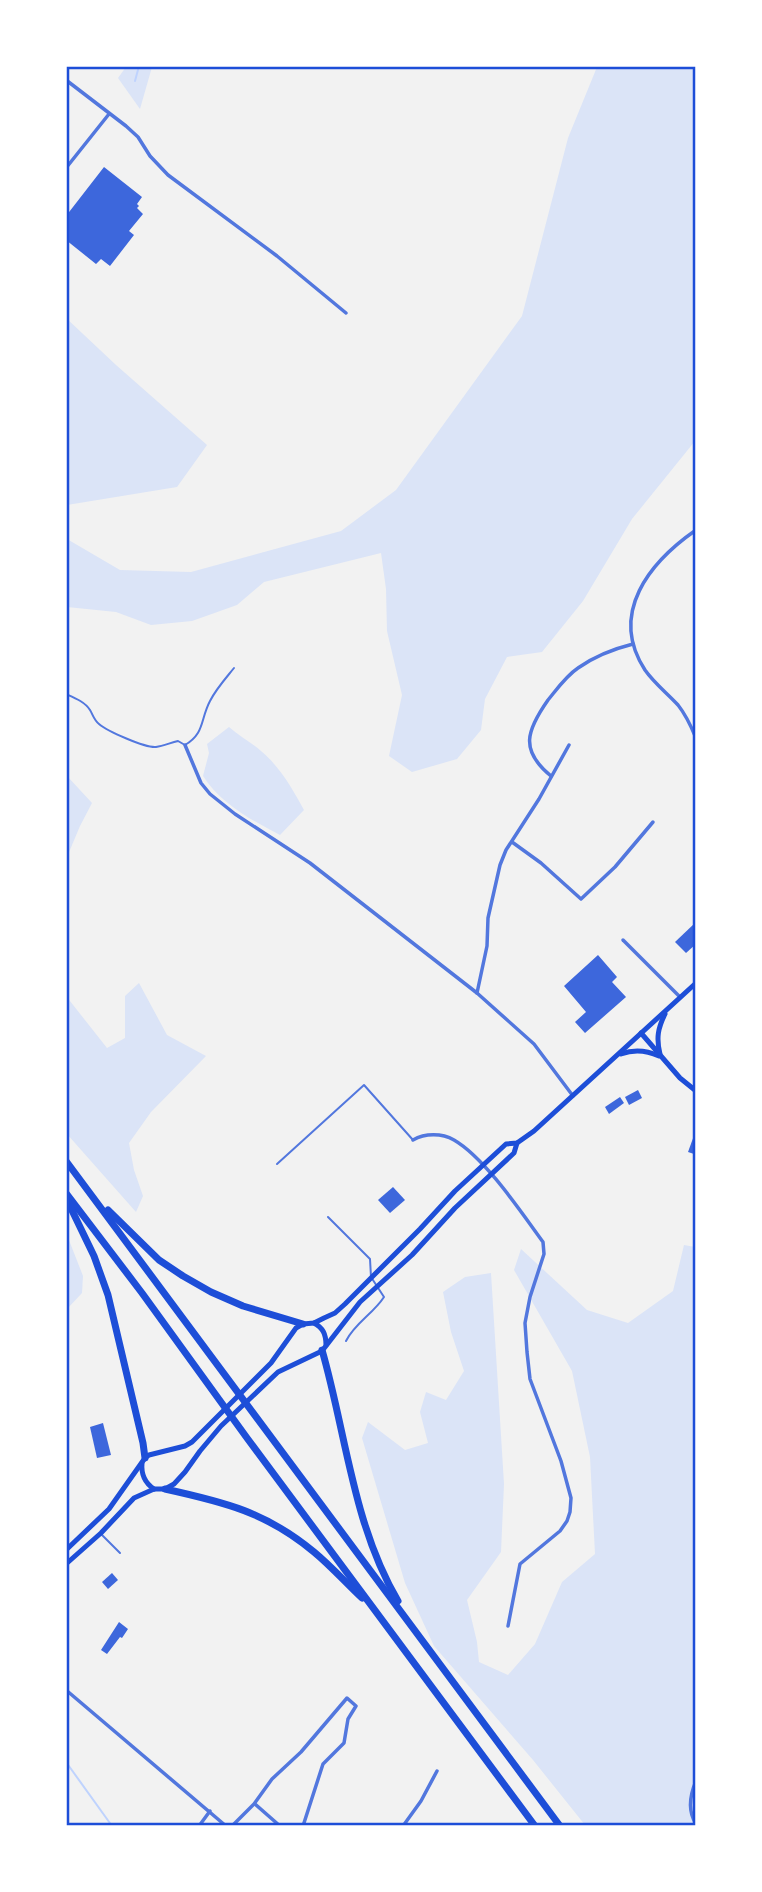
<svg xmlns="http://www.w3.org/2000/svg" width="762" height="1892" viewBox="0 0 762 1892" font-family="'IBM Plex Sans',sans-serif">
	<style>
		.green { fill: #dbe4f7 }
		.lines { fill: none; stroke-linecap: round; stroke-linejoin: round }
		.stream { stroke: #bfd3fe; stroke-width: 2 }
		.building { fill: #3d67dc }
		.service { stroke: #5277de; stroke-width: 2 }
		.minor { stroke: #5277de; stroke-width: 3.5 }
		.secondary { stroke: #1d4ed8; stroke-width: 5 }
		.motorway { stroke: #1d4ed8; stroke-width: 7 }
		.neatline { fill: none; stroke: #1d4ed8; stroke-width: 2.5 }
	</style>
	<rect width="100%" height="100%" fill="#f2f2f2"/>
	<g class="green">
		<path d="M 126,67 L 152,67 L 140,109 L 118,78 Z"/>
		<path d="M 597,67 L 695,67 L 695,441 L 632,519 L 583,601 L 542,652 L 507,657 L 485,699 L 481,730 L 457,759 L 412,772 L 389,756 L 402,695 L 387,631 L 386,589 L 381,553 L 264,582 L 237,605 L 192,621 L 151,625 L 116,612 L 67,607 L 67,539 L 120,570 L 191,572 L 341,531 L 396,490 L 522,316 L 568,138 Z"/>
		<path d="M 66,318 L 116,365 L 207,445 L 177,487 L 67,505 Z"/>
		<path d="M 229,727 C 239,736 251,742 261,751 C 280,767 292,788 304,810 L 280,835 C 251,820 220,803 203,776 L 209,753 L 207,744 Z"/>
		<path d="M 67,776 L 92,803 L 80,826 L 67,857 Z"/>
		<path d="M 139,983 L 167,1035 L 206,1056 L 151,1112 L 129,1143 L 134,1170 L 143,1196 L 136,1212 L 67,1134 L 66,996 L 107,1048 L 125,1038 L 125,996 Z"/>
		<path d="M 67,1235 L 83,1276 L 82,1293 L 67,1309 Z"/>
		<path d="M 684,1245 L 695,1247 L 695,1825 L 687,1824 L 634,1823 L 585,1825 L 533,1760 L 434,1646 L 405,1583 L 362,1438 L 368,1422 L 405,1450 L 428,1443 L 420,1412 L 426,1392 L 446,1400 L 464,1371 L 451,1332 L 443,1292 L 465,1277 L 491,1273 L 504,1484 L 501,1552 L 467,1600 L 477,1642 L 479,1662 L 508,1675 L 535,1644 L 562,1582 L 595,1554 L 590,1457 L 572,1371 L 514,1270 L 521,1249 L 587,1310 L 628,1323 L 673,1291 Z"/>
	</g>
	<g class="lines">
		<g class="stream">
			<path d="M 135,81 L 139,66"/>
			<path d="M 66,1762 L 112,1826"/>
		</g>
	</g>
	<g class="building">
		<path d="M 104,167 L 142,197 L 137,204 L 139,206 L 137,208 L 143,214 L 129,231 L 134,235 L 110,266 L 101,259 L 96,264 L 66,240 L 66,216 Z"/>
		<path d="M 696,922 L 696,944 L 686,953 L 675,942 Z"/>
		<path d="M 598,955 L 617,977 L 612,982 L 626,997 L 585,1033 L 575,1022 L 586,1012 L 564,986 Z"/>
		<path d="M 638,1090 L 642,1098 L 629,1105 L 625,1097 Z"/>
		<path d="M 620,1097 L 624,1103 L 609,1114 L 605,1107 Z"/>
		<path d="M 696,1130 L 696,1149 L 694,1154 L 688,1152 Z"/>
		<path d="M 393,1187 L 405,1200 L 390,1213 L 378,1200 Z"/>
		<path d="M 103,1423 L 111,1455 L 97,1458 L 90,1427 Z"/>
		<path d="M 112,1573 L 118,1580 L 108,1589 L 102,1582 Z"/>
		<path d="M 119,1622 L 128,1629 L 122,1638 L 120,1637 L 107,1654 L 101,1650 Z"/>
	</g>
	<g class="lines">
		<g class="service">
			<path d="M 66,694 C 75,698 85,702 90,710 C 93,715 94,720 99,724 C 107,731 145,748 156,747 C 163,746 170,743 178,741 L 185,745 C 205,733 200,720 210,701 C 216,689 226,678 234,668"/>
			<path d="M 277,1164 L 364,1085 L 413,1140"/>
			<path d="M 328,1217 L 370,1259 L 371,1277 L 384,1297 C 373,1314 355,1323 346,1341"/>
			<path d="M 101,1534 L 120,1553"/>
			<path d="M 66,1586 L 68,1587"/>
		</g>
		<g class="minor">
			<path d="M 66,80 L 126,126 L 138,137 L 150,156 L 168,175 L 277,256 L 346,313"/>
			<path d="M 66,168 L 109,114"/>
			<path d="M 696,530 C 650,562 608,613 645,670 C 654,683 667,693 678,705 C 686,715 691,726 696,738"/>
			<path d="M 185,745 L 201,783 L 210,794 L 235,814 L 310,863 L 477,993 L 534,1044 L 573,1096"/>
			<path d="M 551,776 C 519,750 527,730 548,700 C 557,689 566,676 578,668 C 595,656 613,649 633,644"/>
			<path d="M 512,842 L 541,863 L 581,899 L 615,867 L 653,822"/>
			<path d="M 623,940 L 680,997"/>
			<path d="M 477,993 L 487,946 L 488,918 L 500,865 L 506,850 L 539,799 L 569,745"/>
			<path d="M 413,1140 C 425,1133 442,1133 454,1140 C 485,1158 521,1212 543,1242 L 544,1254 L 530,1297 L 525,1323 L 527,1352 L 530,1379 L 561,1461 L 571,1498 L 570,1512 L 567,1521 L 560,1531 L 520,1564 L 508,1626"/>
			<path d="M 66,1690 L 226,1826"/>
			<path d="M 696,1781 C 690,1795 687,1810 696,1824"/>
			<path d="M 255,1804 L 280,1826"/>
			<path d="M 199,1826 L 210,1811"/>
			<path d="M 232,1826 L 254,1804 L 272,1779 L 301,1752 L 347,1698 L 356,1706 L 348,1719 L 344,1743 L 323,1764 L 303,1826"/>
			<path d="M 403,1826 L 421,1801 L 437,1771"/>
		</g>
		<g class="secondary">
			<path d="M 641,1033 L 680,1078 L 696,1091"/>
			<path d="M 621,1054 C 634,1049 646,1050 659,1056"/>
			<path d="M 660,1054 C 656,1038 658,1028 665,1014"/>
			<path d="M 314,1323 C 323,1328 326,1334 326,1345"/>
			<path d="M 142,1463 C 141,1474 145,1483 154,1489"/>
			<path d="M 66,1550 L 109,1509 L 145,1458 L 149,1455 L 185,1446 L 192,1442 L 271,1363 L 296,1328 L 303,1324 L 314,1323 L 324,1318 L 335,1313 L 345,1304 L 420,1229 L 455,1191 L 506,1144 L 517,1143 L 534,1131 L 696,983"/>
			<path d="M 66,1564 L 101,1533 L 134,1498 L 154,1489 L 165,1489 L 174,1484 L 185,1472 L 200,1451 L 221,1426 L 278,1372 L 322,1351 L 360,1302 L 412,1255 L 455,1208 L 514,1153 L 517,1143"/>
		</g>
		<g class="motorway">
			<path d="M 66,1161 L 560,1826"/>
			<path d="M 66,1193 L 142,1293 L 247,1438 L 535,1826"/>
			<path d="M 67,1200 L 94,1256 L 108,1295 L 143,1443 L 145,1458"/>
			<path d="M 108,1210 L 159,1260 L 183,1276 L 211,1292 L 243,1306 L 303,1324"/>
			<path d="M 322,1350 C 346,1433 353,1525 398,1601"/>
			<path d="M 165,1489 C 224,1502 266,1512 314,1552 C 331,1566 346,1583 362,1598"/>
		</g>
	</g>
	<rect width="762" height="1892" fill="none" stroke="#ffffff" stroke-width="136"/>
	<rect x="68" y="68" width="626" height="1756" class="neatline"/>
</svg>
